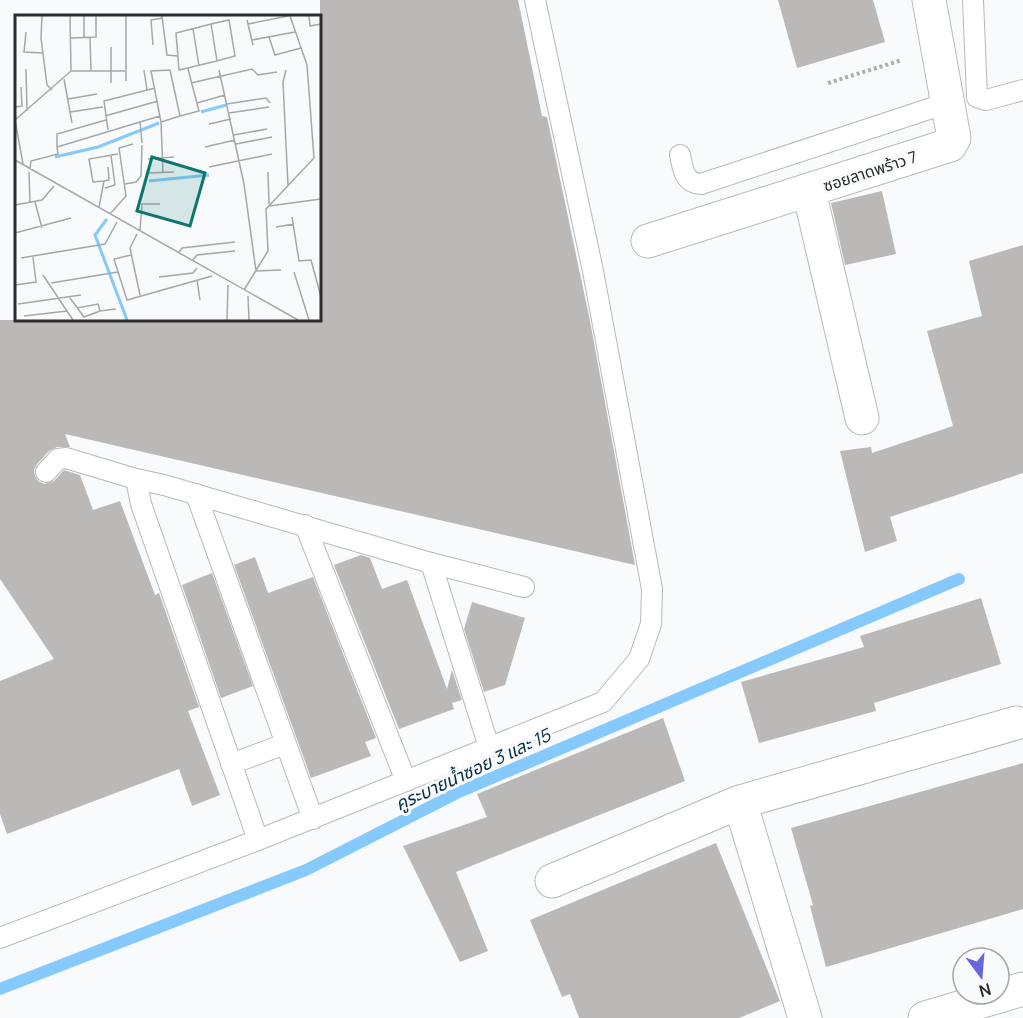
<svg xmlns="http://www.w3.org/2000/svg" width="1023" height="1018" viewBox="0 0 1023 1018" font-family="Manrope,'Noto Sans Thai',sans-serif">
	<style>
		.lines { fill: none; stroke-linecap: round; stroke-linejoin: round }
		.stream { stroke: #86c9fd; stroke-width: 12 }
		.building { fill: #bbb8b8 }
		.lane-casing { stroke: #b7b9bb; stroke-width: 22 }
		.street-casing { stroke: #b7b9bb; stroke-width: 35 }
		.path { stroke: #abadae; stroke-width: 4; stroke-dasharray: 3 3; stroke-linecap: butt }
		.lane { stroke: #fff; stroke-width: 20 }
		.street { stroke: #fff; stroke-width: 33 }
		.labels { text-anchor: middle; stroke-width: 6; stroke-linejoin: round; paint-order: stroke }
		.street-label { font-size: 16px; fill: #2a2b2c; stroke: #f8fafc }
		.water-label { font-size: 18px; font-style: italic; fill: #062d46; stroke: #f8fafc }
		.inset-river { fill: none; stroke: #86c9fd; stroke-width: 3 }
		.inset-road { fill: none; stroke: #a6a7a9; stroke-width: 1.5 }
		.view { fill: #0f766e; fill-opacity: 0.15; stroke: #0f766e; stroke-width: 3 }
		.inset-edge { fill: none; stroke: #2a2b2c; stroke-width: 3 }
	</style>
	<rect width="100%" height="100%" fill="#f8fafc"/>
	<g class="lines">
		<path class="stream" d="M 0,989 L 306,870 L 459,792 L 959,579"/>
	</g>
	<g class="building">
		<path d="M 320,0 L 518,0 L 542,116 L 547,117 L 590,321 L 635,565 L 65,434 L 70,447 L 57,447 L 49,451 L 37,464 L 34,470 L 35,476 L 38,481 L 44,484 L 54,481 L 64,470 L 80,475 L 93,510 L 120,501 L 155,595 L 159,593 L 199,707 L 188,711 L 220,795 L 192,806 L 179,769 L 7,834 L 0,814 L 0,681 L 54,659 L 0,579 L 0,320 L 320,320 Z"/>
		<path d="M 778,0 L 873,0 L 885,42 L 797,68 Z"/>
		<path d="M 882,191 L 896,254 L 845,265 L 831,203 Z"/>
		<path d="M 1023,245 L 1023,473 L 890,517 L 897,541 L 865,552 L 840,451 L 871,447 L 872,453 L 953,426 L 927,331 L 982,316 L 969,261 Z"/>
		<path d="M 361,555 L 370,558 L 382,589 L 407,580 L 447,689 L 452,670 L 462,700 L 452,703 L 454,709 L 399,729 L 334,565 Z"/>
		<path d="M 255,557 L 268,593 L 313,577 L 376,738 L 365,742 L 371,756 L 311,778 L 234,565 Z"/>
		<path d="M 212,573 L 253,686 L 221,698 L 182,585 Z"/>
		<path d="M 981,598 L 1001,664 L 874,703 L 876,711 L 759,743 L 741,682 L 864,647 L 860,636 Z"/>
		<path d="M 472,602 L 525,618 L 505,685 L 484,692 L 464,629 Z"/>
		<path d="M 663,718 L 685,781 L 456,872 L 488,951 L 460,962 L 403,846 L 487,817 L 477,794 Z"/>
		<path d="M 1023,763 L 1023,909 L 826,967 L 810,906 L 813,905 L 791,828 Z"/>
		<path d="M 716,843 L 780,1001 L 739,1018 L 579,1018 L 570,994 L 562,997 L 530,920 Z"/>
	</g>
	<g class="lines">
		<g class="lane-casing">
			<g id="lane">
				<path d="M 973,0 L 977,97 L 986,100 L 1023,90"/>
				<path d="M 680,155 C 683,169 684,183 701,184 L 947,103"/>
				<path d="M 46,472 L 58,459 L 66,458 L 136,479"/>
				<path d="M 196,494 L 313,819"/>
				<path d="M 305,525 L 406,781"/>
				<path d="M 431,563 L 489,747"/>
				<path d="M 231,764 L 285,744"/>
				<path d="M 258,840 L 141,504 L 136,479 L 164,485 L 431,563 L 524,587"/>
				<path d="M 0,938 L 258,840 L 603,702 L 639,659 L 651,624 L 652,589 L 593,271 L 535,0"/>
			</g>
		</g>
		<g class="street-casing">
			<g id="street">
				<path d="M 809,191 L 862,418"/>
				<path d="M 648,241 L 950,145 L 954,138 L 929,0"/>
				<path d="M 740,802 L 805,1018"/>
				<path d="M 552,881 L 740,802 L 1016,723"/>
				<path d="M 925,1018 L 1023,989"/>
			</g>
		</g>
		<path class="path" d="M 828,83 L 902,60"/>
		<use href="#lane" class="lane"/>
		<use href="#street" class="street"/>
	</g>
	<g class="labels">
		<g class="street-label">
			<text transform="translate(870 171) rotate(-18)" y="6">ซอยลาดพร้าว 7</text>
		</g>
		<g class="water-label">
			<text transform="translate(473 770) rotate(-25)" y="6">คูระบายน้ำซอย 3 และ 15</text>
		</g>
	</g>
	<g transform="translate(15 15)">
		<rect width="306" height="306" fill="#f8fafc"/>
		<path class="inset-river" d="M 186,97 L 211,90M 40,142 L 83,132 L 144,108M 134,166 L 194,160M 92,204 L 80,220 L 112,305"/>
		<path class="inset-road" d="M 27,1 L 26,23 L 32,70 L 37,75M 69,1 L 69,23M 147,1 L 152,40 L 162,41M 294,1 L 295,11 L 306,9M 232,5 L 238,30M 196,9 L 202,46 L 164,55 L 161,18 L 196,9 L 214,5 L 220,41 L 202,46M 233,9 L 273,1M 178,14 L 184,51M 11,17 L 9,37 L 28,38M 254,22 L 260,40 L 286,33M 56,23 L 81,22 L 81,1M 75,23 L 76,56M 237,25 L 280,17M 138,30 L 136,5 L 148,3M 96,32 L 96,68M 11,54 L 12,96M 129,55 L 132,75M 204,55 L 229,169 L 241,256 L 266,255M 271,55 L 268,67 L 273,171M 56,56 L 110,56M 49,64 L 57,108M 111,66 L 111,1M 176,68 L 237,54 L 243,60 L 262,57M 53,84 L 82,79M 182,88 L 210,80M 212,89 L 251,83 L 255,88M 0,92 L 7,91 L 6,72M 55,97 L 88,92M 214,98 L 254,92M 90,101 L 143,86M 165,101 L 155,55 L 136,56 L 146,107 L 165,101 L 184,96 L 173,54M 0,105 L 56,56 L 55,1M 0,105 L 8,149M 125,106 L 127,128M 146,107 L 148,158M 194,109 L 216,104M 93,115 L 89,86 L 140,73M 219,120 L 252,114M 221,129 L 257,122M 42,132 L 42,119 L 91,105M 190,132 L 220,125M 133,144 L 159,142M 0,145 L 283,305M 194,152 L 257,139M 15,154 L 16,146 L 43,139 L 42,132 L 145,101M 14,157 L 15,188M 253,157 L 254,189M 133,158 L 159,157M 89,166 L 78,167 L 74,144 L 103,139M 89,166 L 94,165 L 93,152M 110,169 L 121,167 L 126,161 L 127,130M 90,173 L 100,170 L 96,140M 20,187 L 27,213M 0,190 L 27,185 L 39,171M 254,191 L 306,184M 84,192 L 89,166M 95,199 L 111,181 L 104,133 L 118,129M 277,202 L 284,246 L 296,245 L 306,282M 261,212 L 279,209M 125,215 L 127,189 L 145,189M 0,218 L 56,203M 122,219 L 115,233 L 125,280M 164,237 L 167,233 L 220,227M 116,240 L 99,244 L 112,285 L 197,261M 6,243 L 90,229 L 102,207M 178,245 L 182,240 L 220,236M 279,257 L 294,305M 28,260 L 58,305M 144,262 L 178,258 L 182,253M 182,265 L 185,285M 36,268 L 103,257M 0,270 L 21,267 L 18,242M 229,275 L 253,236 L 251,194 L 299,143 L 292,50 L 275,1M 233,281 L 234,305M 55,283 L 69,302 L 85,296M 3,289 L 66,280M 62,293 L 83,289 L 85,296 L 101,294M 9,301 L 52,296M 212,305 L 213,270"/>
		<path class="view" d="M 137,142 L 190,158 L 175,211 L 122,196 Z"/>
		<rect width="306" height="306" class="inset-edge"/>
	</g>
	<g transform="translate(981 976) rotate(164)"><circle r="28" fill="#f8fafc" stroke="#a6a7a9" stroke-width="1.5"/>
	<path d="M0-4.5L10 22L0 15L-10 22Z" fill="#6666df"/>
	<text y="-9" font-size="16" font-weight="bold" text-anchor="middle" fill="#2a2b2c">N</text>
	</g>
</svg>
